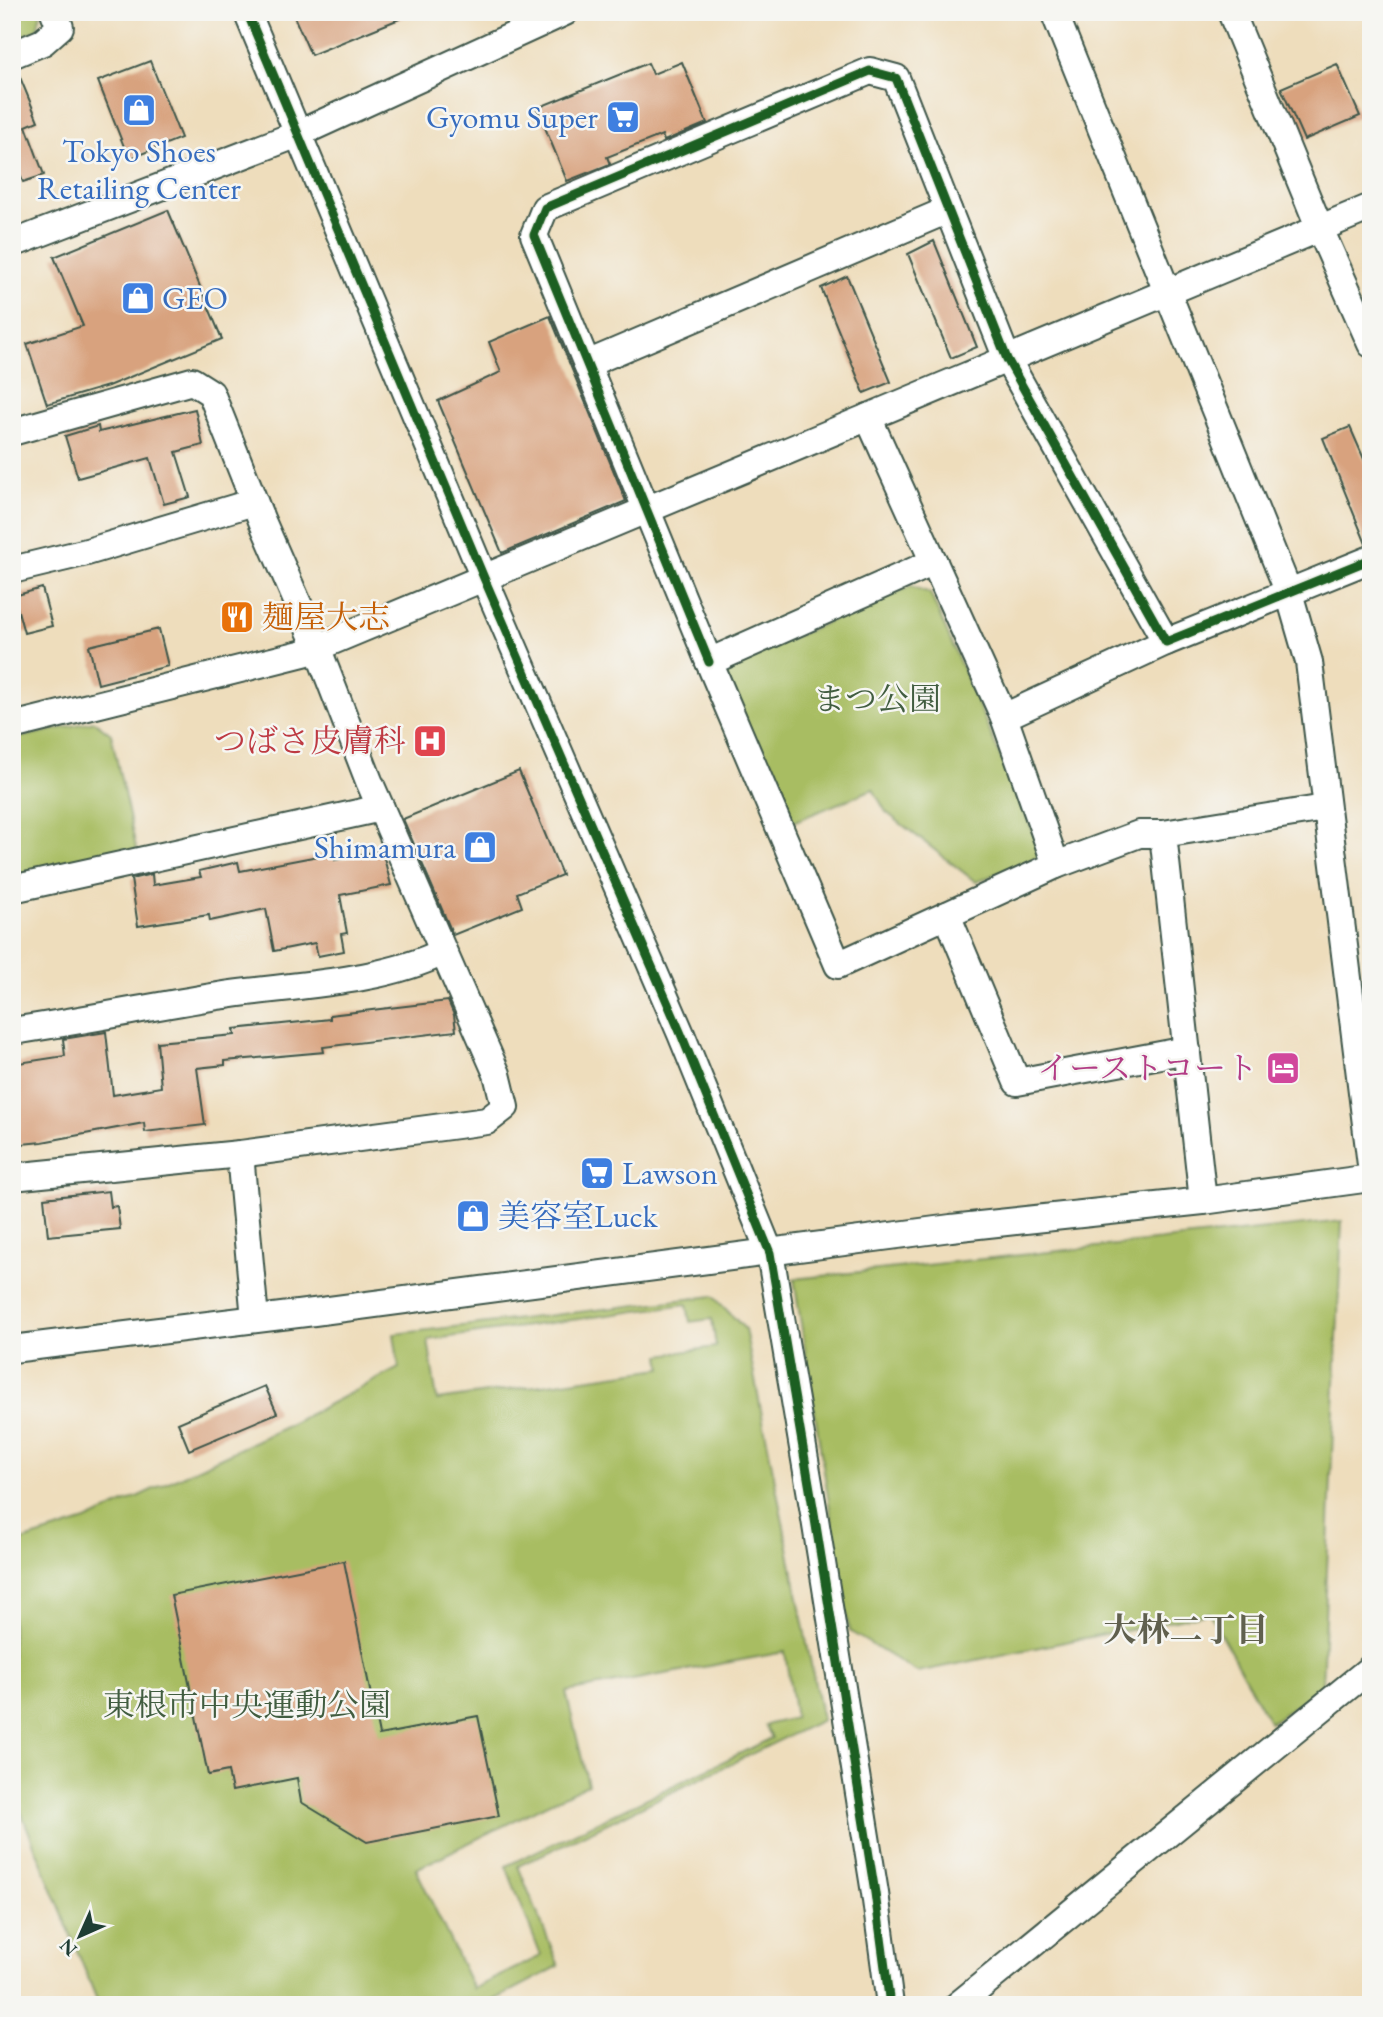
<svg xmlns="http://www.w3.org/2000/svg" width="1383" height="2017" viewBox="0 0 1383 2017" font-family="'EB Garamond','Noto Serif JP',serif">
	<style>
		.green { fill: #a8bd62; stroke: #647d4b; stroke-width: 2; fill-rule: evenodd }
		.building { fill: #d8a27e }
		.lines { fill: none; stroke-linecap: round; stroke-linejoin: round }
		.minor-casing { stroke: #3e5548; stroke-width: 30 }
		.minor { stroke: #fff; stroke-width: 26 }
		.cycleway-casing { stroke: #f6f6f2; stroke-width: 13 }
		.cycleway { stroke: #1b5e20; stroke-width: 9 }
		.labels { text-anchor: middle; stroke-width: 5; stroke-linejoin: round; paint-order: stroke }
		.shop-label { font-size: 32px; fill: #366cbe; stroke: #f6f6f2; text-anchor: start }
		.food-label { font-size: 32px; fill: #c56008; stroke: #f6f6f2; text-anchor: start }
		.park-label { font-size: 32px; fill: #415d40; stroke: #f6f6f2 }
		.health-label { font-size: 32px; fill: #be3a42; stroke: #f6f6f2; text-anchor: end }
		.hotel-label { font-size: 32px; fill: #b23c85; stroke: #f6f6f2; text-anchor: end }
		.neighbourhood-label { font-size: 33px; font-weight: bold; fill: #60604e; stroke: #f6f6f2 }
	</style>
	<rect width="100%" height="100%" fill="#f6f6f2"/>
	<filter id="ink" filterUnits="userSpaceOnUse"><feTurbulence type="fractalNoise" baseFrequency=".0143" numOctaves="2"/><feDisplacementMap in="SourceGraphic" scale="14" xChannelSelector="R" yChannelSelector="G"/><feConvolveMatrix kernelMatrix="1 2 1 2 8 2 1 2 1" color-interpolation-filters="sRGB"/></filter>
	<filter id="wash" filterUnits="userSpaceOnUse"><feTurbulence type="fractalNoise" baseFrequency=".00686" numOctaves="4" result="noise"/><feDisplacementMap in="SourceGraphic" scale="28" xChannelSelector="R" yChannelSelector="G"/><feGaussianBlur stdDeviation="1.57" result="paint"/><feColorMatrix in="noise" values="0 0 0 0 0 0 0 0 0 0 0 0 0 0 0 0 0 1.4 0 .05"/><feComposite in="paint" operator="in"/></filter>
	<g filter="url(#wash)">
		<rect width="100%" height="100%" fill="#eeddbc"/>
		<g class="green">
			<path d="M 12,12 L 41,12 L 37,30 L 12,40 Z"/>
			<path d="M 911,586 L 930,593 L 1043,855 L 976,882 L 886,812 L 873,789 L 786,825 L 720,669 Z"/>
			<path d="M 94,721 L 111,734 L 137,852 L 12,877 L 12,739 Z"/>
			<path d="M 1342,1221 L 1322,1687 L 1270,1723 L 1209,1613 L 917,1672 L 849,1631 L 794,1279 Z"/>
			<path d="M 713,1296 L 745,1329 L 822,1720 L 518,1866 L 559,1966 L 485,2005 L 99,2005 L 12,1790 L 12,1544 L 86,1521 L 283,1428 L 399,1368 L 394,1334 ZM 687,1304 L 690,1322 L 712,1319 L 716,1347 L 660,1355 L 662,1368 L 437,1400 L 428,1340 ZM 785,1652 L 795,1718 L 765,1725 L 772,1738 L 506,1866 L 541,1956 L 473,1989 L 416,1869 L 588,1784 L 566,1692 Z"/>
		</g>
		<g id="blocks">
			<g class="building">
				<path d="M 292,12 L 414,12 L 414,13 L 311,55 Z"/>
				<path d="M 150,61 L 181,138 L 129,159 L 98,81 Z"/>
				<path d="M 682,62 L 707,123 L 664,141 L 662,135 L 607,157 L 610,164 L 567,181 L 537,108 L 648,63 L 653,74 Z"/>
				<path d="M 1337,64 L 1360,116 L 1304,140 L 1281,88 Z"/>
				<path d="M 12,70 L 17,70 L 38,121 L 26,126 L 44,175 L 23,182 L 21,177 L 12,181 Z"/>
				<path d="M 168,210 L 222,339 L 108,386 L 47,404 L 27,344 L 83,326 L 54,257 Z"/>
				<path d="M 934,241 L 977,347 L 951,358 L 908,254 Z"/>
				<path d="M 847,276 L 891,382 L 864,393 L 821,288 Z"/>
				<path d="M 550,316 L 626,501 L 502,553 L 438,401 L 501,372 L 489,342 Z"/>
				<path d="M 195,409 L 203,445 L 176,452 L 190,497 L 164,504 L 150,458 L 78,478 L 65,436 L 98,426 L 99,432 Z"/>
				<path d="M 1350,427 L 1371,475 L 1371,544 L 1366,544 L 1323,438 Z"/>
				<path d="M 42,588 L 52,626 L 24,633 L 14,596 Z"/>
				<path d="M 159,629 L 168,666 L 98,684 L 89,646 Z"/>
				<path d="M 519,771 L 562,875 L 517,893 L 522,907 L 453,935 L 403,819 Z"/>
				<path d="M 382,850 L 391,885 L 340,895 L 347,933 L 341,934 L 344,951 L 318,956 L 315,943 L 274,951 L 266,909 L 210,921 L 209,915 L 138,926 L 131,879 L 152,874 L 153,885 L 201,877 L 199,871 L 238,862 L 240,871 L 334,853 L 335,860 Z"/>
				<path d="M 448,1001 L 454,1015 L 456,1031 L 323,1047 L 324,1052 L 225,1061 L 225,1065 L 197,1068 L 205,1125 L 145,1132 L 144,1123 L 42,1142 L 12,1145 L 12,1064 L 65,1056 L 63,1039 L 106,1032 L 113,1095 L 161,1087 L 157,1042 L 235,1035 L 234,1029 L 330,1019 L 330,1015 Z"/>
				<path d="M 109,1191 L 111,1207 L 117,1206 L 120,1229 L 48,1236 L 44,1198 Z"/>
				<path d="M 265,1386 L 277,1413 L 189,1450 L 178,1423 Z"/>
				<path d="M 344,1561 L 379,1735 L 478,1716 L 499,1816 L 367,1842 L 301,1802 L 297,1778 L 232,1791 L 228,1771 L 208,1775 L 171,1595 Z"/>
			</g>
		</g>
	</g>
	<g filter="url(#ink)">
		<use href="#blocks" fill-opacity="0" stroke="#3e5548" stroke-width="2"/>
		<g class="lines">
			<g class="minor-casing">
				<g id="minor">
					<path d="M 247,12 L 484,578 L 681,1034 L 770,1253 L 814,1513 L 875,1893 L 890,2005"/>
					<path d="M 1054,12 L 1289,593 L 1309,662 L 1371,1165"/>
					<path d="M 1231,12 L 1320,229 L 1371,344"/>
					<path d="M 12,55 L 43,42 L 60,27 L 54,12"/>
					<path d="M 12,244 L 298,134 L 565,12"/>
					<path d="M 587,364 L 948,210"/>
					<path d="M 868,417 L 1004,717 L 1166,642"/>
					<path d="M 12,432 L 192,381 L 211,393 L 262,521 L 317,647 L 369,781 L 497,1074 L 505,1107 L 487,1121 L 240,1154 L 12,1177"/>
					<path d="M 934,562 L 709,662 L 838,965 L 1056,865 L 1004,717"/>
					<path d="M 12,570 L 87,552 L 254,502"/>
					<path d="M 709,662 L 534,235 L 545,208 L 870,71 L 896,78 L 1007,359 L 1166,642 L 1371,559"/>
					<path d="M 12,726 L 304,653 L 1371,207"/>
					<path d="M 1056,865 L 1139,834 L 1163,834"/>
					<path d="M 12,889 L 381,808"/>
					<path d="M 947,915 L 1017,1082 L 1187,1050"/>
					<path d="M 12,1031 C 81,1021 149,1007 218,996 C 289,985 378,984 443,952"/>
					<path d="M 240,1154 L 255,1319"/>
					<path d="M 1203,1201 L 1163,834 L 1325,808"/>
					<path d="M 12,1349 L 314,1312 L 951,1228 L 1203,1201 L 1371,1178"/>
					<path d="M 958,2005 L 1371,1668"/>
				</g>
			</g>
			<use href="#minor" class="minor"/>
			<g class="cycleway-casing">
				<g id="cycleway">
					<path d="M 247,12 L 484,578 L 681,1034 L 770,1253 L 814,1513 L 875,1893 L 890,2005"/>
					<path d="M 709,662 L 534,235 L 545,208 L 870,71 L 896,78 L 1007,359 L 1166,642 L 1371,559"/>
				</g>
			</g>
			<use href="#cycleway" class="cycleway"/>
		</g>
	</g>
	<defs>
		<g id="shop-square" transform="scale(1.75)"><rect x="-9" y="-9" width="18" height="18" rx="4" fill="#3f7fe0" stroke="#f6f6f2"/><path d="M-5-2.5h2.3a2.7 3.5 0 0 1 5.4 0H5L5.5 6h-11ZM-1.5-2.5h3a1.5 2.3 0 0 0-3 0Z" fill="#fff"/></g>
		<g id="supermarket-square" transform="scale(1.75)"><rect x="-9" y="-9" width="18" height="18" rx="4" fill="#3f7fe0" stroke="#f6f6f2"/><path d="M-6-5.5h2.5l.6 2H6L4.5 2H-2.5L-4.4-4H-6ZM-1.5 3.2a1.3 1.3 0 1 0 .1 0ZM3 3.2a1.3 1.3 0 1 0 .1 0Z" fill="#fff"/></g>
		<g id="restaurant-square" transform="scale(1.75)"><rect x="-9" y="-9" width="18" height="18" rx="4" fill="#e8710a" stroke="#f6f6f2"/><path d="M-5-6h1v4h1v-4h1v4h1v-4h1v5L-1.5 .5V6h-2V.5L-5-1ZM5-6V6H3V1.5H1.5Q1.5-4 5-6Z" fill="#fff"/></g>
		<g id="hospital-square" transform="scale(1.75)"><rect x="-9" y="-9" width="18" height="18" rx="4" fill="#e0444e" stroke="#f6f6f2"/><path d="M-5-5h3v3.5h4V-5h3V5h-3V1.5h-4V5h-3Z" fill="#fff"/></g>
		<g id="hotel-square" transform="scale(1.75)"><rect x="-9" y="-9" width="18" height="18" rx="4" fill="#d1479c" stroke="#f6f6f2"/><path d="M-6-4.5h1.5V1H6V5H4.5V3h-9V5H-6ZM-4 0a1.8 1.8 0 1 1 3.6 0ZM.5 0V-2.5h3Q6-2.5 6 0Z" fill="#fff"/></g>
	</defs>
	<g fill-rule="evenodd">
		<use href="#shop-square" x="139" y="110"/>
		<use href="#supermarket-square" x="623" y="117"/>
		<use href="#shop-square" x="138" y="298"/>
		<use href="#restaurant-square" x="237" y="617"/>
		<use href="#hospital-square" x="430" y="741"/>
		<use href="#shop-square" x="480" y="847"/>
		<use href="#hotel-square" x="1283" y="1068"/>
		<use href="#supermarket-square" x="597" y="1173"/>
		<use href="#shop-square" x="473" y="1216"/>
	</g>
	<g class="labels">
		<g class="shop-label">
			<text x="598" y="128" text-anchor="end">Gyomu Super</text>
			<text x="139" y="162" text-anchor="middle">Tokyo Shoes<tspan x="139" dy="37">Retailing Center</tspan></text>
			<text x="162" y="309">GEO</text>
			<text x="456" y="858" text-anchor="end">Shimamura</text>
			<text x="622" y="1184">Lawson</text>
			<text x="498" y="1227">美容室Luck</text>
		</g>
		<g class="food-label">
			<text x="262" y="628">麺屋大志</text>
		</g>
		<g class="park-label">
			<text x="877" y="710">まつ公園</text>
			<text x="247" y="1716">東根市中央運動公園</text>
		</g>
		<g class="health-label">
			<text x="406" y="752">つばさ皮膚科</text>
		</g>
		<g class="hotel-label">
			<text x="1258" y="1079">イーストコート</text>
		</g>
		<g class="neighbourhood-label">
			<text x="1186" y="1641">大林二丁目</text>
		</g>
	</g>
	<rect width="1383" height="2017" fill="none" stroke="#f6f6f2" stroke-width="42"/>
	<g transform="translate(80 1936) rotate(225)" stroke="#f6f6f2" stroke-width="5" paint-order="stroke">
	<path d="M0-5L12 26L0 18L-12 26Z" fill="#1f3d34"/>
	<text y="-10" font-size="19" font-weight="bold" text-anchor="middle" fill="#1f3d34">N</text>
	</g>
</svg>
